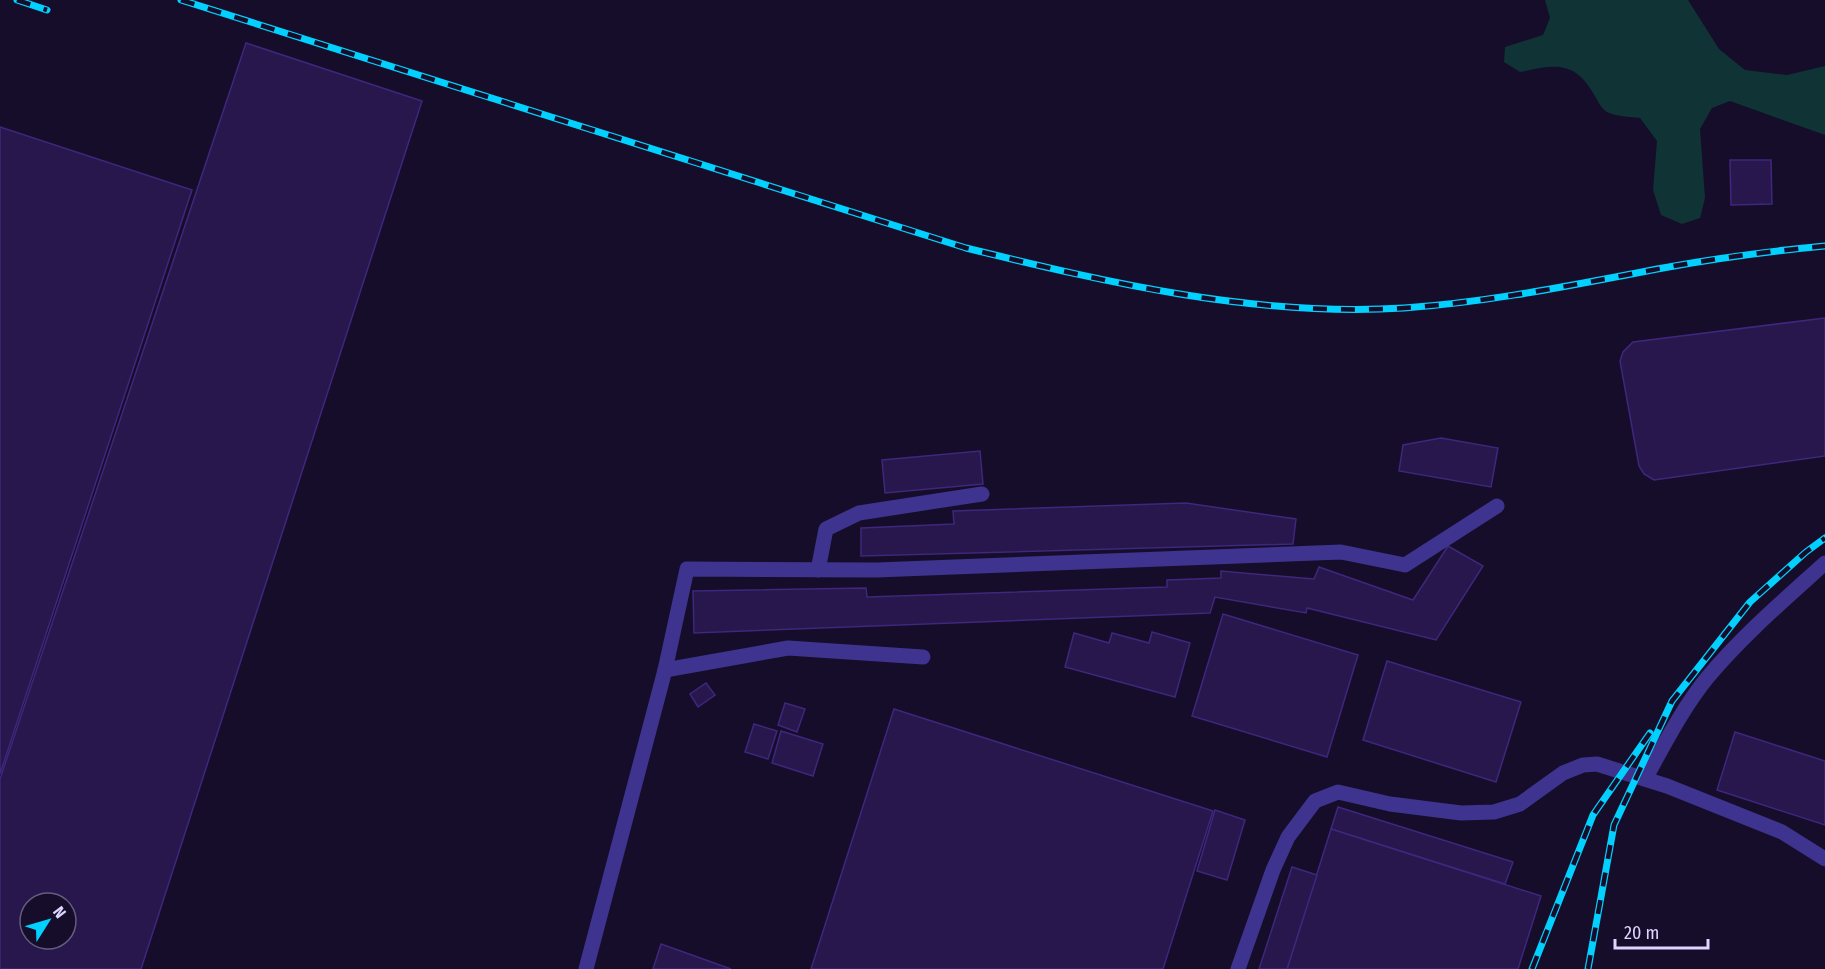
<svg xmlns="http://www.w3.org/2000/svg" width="1825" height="969" viewBox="0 0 1825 969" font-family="'Fira Sans Condensed',sans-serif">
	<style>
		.green { fill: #103335 }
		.building { fill: #27174d; stroke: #3e277c; stroke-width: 1.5; fill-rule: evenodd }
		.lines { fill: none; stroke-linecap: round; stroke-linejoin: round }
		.lane { stroke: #3e338e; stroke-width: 15 }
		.rail-casing { stroke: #02d1ff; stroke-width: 7 }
		.rail { stroke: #150d2a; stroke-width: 4.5; stroke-dasharray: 14; stroke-linecap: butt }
	</style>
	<rect width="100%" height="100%" fill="#150d2a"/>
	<path class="green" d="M 1545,0 L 1688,0 L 1719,49 L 1745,70 L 1787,75 L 1825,66 L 1825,135 L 1730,101 L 1712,108 L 1700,129 L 1705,198 L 1700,218 L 1682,224 L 1661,215 L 1653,190 L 1657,141 L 1640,118 C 1631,117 1614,116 1607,112 C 1601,109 1597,99 1593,93 C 1574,60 1553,65 1520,72 L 1504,62 L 1505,47 L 1543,35 L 1550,18 Z"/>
	<g class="building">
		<path d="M 246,43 L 422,101 L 141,969 L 0,969 L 0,779 ZM 30,903 L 66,903 L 66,939 L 30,939 Z"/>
		<path d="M 0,127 L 192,190 L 0,774 Z"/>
		<path d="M 1730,160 L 1771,160 L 1772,204 L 1731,205 Z"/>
		<path d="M 1825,318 L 1825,456 L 1654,480 L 1644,474 L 1639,466 L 1620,361 L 1623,352 L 1633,342 Z"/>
		<path d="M 1441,438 L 1498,448 L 1491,487 L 1399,471 L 1403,445 Z"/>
		<path d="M 980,451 L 983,484 L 885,493 L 882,460 Z"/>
		<path d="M 1186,503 L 1296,519 L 1293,544 L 861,556 L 861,528 L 954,524 L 953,511 Z"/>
		<path d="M 1448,546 L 1483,566 L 1436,640 L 1307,608 L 1306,613 L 1215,597 L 1210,613 L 694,633 L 693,591 L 866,588 L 867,597 L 1167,587 L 1167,580 L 1221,578 L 1221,571 L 1314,579 L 1319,567 L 1413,600 Z"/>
		<path d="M 1223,614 L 1358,655 L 1327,757 L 1192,716 Z"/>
		<path d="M 1152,632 L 1190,643 L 1175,697 L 1065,667 L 1074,633 L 1109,643 L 1112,633 L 1149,643 Z"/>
		<path d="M 1387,661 L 1521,702 L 1496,782 L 1363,740 Z"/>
		<path d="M 706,683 L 715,695 L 698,707 L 690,694 Z"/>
		<path d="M 785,703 L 805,709 L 797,732 L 778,725 Z"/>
		<path d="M 894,709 L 1213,811 L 1163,969 L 811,969 Z"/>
		<path d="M 754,724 L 777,731 L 768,759 L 745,752 Z"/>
		<path d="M 781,731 L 823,744 L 813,776 L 772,763 Z"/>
		<path d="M 1735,732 L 1825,761 L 1825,825 L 1717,790 Z"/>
		<path d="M 1338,807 L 1513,862 L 1505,884 L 1331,829 Z"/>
		<path d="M 1215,810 L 1245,820 L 1227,880 L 1197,871 Z"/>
		<path d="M 1331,829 L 1541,896 L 1518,969 L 1287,969 Z"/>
		<path d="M 1292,867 L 1317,875 L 1287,969 L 1259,969 Z"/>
		<path d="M 661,944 L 731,969 L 653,969 Z"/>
	</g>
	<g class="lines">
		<g class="lane">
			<path d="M 818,570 L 826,529 L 859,513 L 982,494"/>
			<path d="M 665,670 L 788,648 L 923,657"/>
			<path d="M 1645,779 C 1664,745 1682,709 1707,678 C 1742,636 1784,600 1825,563"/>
			<path d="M 586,969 L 665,670 L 687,569 L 877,570 L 1341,552 L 1405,565 L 1497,506"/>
			<path d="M 1238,969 L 1273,870 L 1288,837 L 1315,801 L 1338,792 L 1390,804 L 1461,813 L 1494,812 L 1520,804 L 1563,773 L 1583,765 L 1597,764 L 1667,786 L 1782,832 L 1825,859"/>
		</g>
		<g class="rail-casing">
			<g id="rail">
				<path d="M 17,0 L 47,10"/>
				<path d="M 181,0 L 966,248 C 1109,283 1255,317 1404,308 C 1492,302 1577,284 1663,268 C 1717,258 1771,251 1825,246"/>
				<path d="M 1532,969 L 1593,815 L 1650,733"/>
				<path d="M 1588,969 L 1614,825 L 1672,701 L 1750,602 L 1806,552 L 1825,538"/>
			</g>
		</g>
		<use href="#rail" class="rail"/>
	</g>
	<g transform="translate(48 921) rotate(53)"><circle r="28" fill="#150d2a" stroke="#655d7f" stroke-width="1.5"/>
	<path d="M0-4.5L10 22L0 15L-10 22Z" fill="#02d1ff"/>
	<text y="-9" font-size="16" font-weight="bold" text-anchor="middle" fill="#ded6ff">N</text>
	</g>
	<path d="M1615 939v9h93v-9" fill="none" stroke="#ded6ff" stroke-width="3"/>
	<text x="1624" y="939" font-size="18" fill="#ded6ff" stroke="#150d2a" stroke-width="4.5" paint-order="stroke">20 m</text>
</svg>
